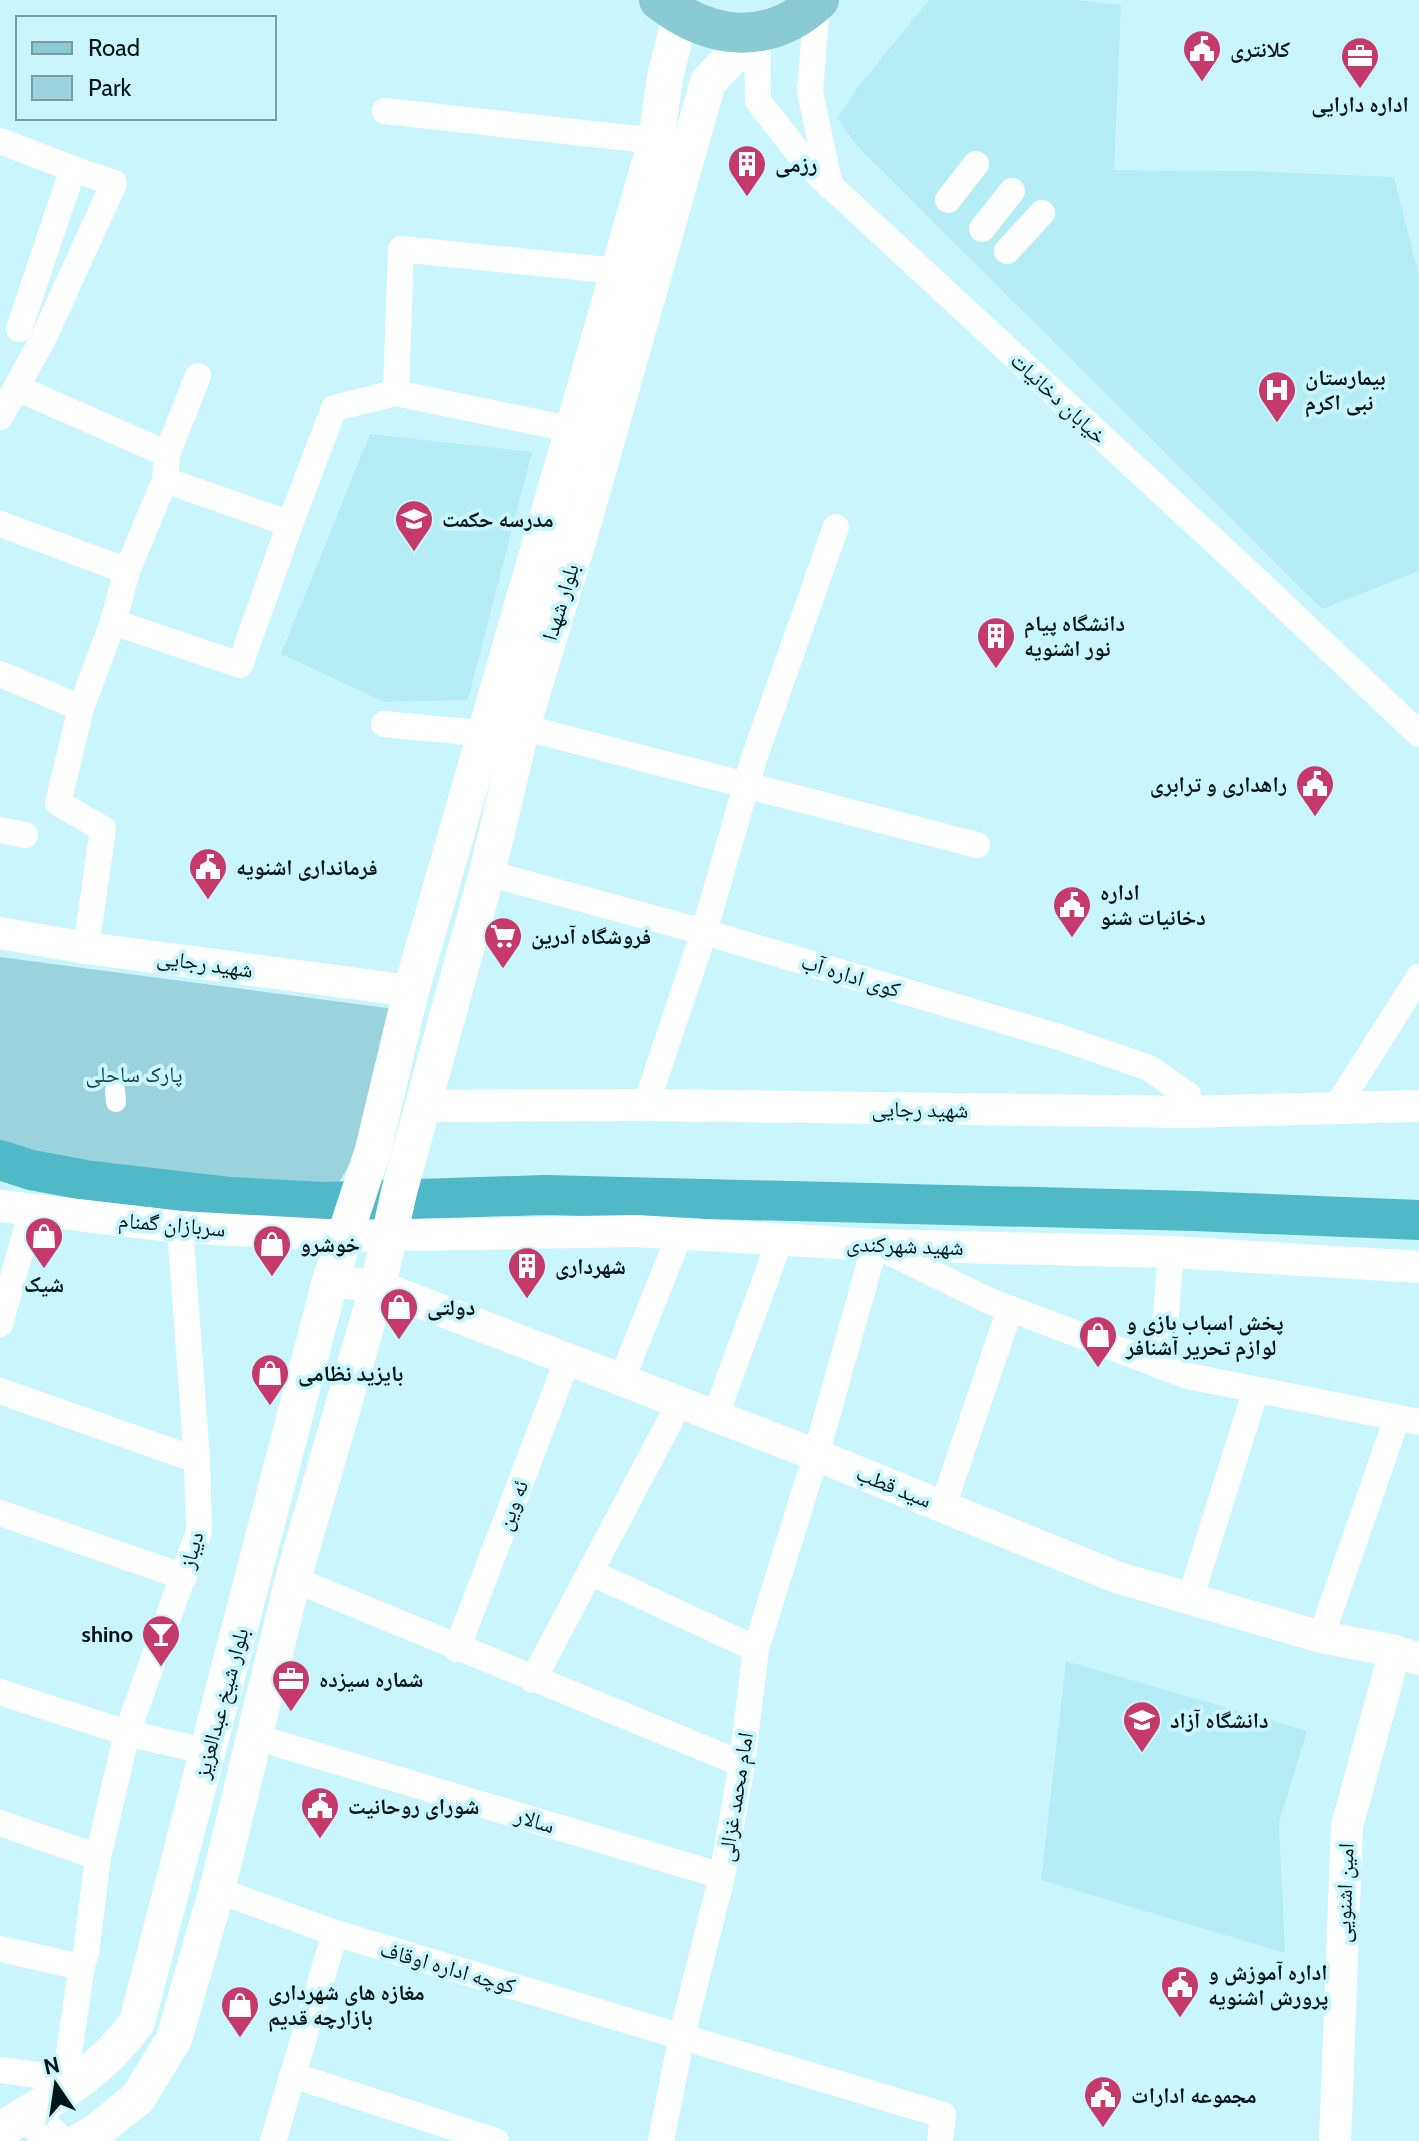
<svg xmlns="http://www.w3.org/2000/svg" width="1419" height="2141" viewBox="0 0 1419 2141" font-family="Cabin,'Noto Naskh Arabic',sans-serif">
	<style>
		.built { fill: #b5edf5 }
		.green { fill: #9ad3dc }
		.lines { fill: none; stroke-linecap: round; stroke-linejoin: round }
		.river { stroke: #4fb9c8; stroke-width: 40 }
		.pedestrian { stroke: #fff; stroke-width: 20 }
		.minor { stroke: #fff; stroke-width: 26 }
		.tertiary { stroke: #fff; stroke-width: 32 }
		.secondary { stroke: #fff; stroke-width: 36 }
		.primary { stroke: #89cad3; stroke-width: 40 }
		.labels { text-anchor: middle; stroke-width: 8; stroke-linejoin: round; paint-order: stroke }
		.poi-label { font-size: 22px; font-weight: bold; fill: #041518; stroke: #c9f6fd; text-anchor: start }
		.street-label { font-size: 22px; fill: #041518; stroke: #c9f6fd }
		.park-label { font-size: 22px; fill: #0b3d44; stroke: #c9f6fd }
	</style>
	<rect width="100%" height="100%" fill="#c9f6fd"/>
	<g class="built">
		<path d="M 929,0 L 1074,0 L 1121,5 L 1114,170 L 1248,171 L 1394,177 L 1419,276 L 1419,571 L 1322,609 L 857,146 L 837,118 L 858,87 Z"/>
		<path d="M 370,434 L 532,452 L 468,700 L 384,702 L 281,654 Z"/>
		<path d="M 1066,1661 L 1307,1731 L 1279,1823 L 1285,1953 L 1041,1880 Z"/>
	</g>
	<path class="green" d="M 0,957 L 395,1009 L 360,1145 L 336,1188 L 112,1171 L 0,1147 Z"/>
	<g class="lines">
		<path class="river" d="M 0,1160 L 31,1170 L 85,1180 L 231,1197 L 324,1202 L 545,1195 L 1194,1211 L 1419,1220"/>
		<path class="pedestrian" d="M 115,1090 L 116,1102"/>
		<g class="minor">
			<path d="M 817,3 L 810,92 L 830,186"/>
			<path d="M 757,31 L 758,101 L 808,165 L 1250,574 L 1419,734"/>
			<path d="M 385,111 L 656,141"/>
			<path d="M 0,141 L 73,169 L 19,329"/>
			<path d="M 948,200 L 976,164"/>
			<path d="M 982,229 L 1012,191"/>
			<path d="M 1007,251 L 1042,213"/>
			<path d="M 17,388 L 167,454"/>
			<path d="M 396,393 L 401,249 L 617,271"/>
			<path d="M 0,417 L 44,337 L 114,183 L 73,169"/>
			<path d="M 165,480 L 290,524"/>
			<path d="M 0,524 L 127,571"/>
			<path d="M 113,622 L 240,665 L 290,524 L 334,408 L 396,393 L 574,430"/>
			<path d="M 0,674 L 81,708"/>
			<path d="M 384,724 L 487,734 L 522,727 L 977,845"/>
			<path d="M 0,830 L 25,835"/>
			<path d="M 487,873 L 704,932 L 1062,1038 L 1149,1068 L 1188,1095 L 1186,1112"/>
			<path d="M 86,948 L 103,829 L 58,803 L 81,708 L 113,622 L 127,571 L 165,480 L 167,454 L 198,376"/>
			<path d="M 646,1105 L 704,932 L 754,758 L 836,527"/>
			<path d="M 1336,1108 L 1419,977"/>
			<path d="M 180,1227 L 197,1460 L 199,1531 L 127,1733 L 209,1752"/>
			<path d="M 0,1324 L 32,1210"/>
			<path d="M 1162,1366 L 1171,1252"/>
			<path d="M 621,1381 L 680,1234"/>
			<path d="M 0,1391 L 197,1460"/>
			<path d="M 715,1417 L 780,1240"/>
			<path d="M 943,1506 L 1010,1309"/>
			<path d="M 0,1513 L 184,1577"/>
			<path d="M 590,1572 L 756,1649"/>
			<path d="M 293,1579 L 742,1764"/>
			<path d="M 1190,1599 L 1256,1390"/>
			<path d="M 1321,1637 L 1397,1418"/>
			<path d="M 457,1649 L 567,1361"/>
			<path d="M 533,1680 L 679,1404"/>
			<path d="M 0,1692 L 127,1733 L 98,1857 L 86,1953 L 82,1965 L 72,1965 L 0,1949"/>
			<path d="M 255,1737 L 722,1876"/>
			<path d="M 0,1823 L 98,1857"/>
			<path d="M 217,1890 L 335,1933 L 943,2115 L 940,2141"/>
			<path d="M 0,2070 L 66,2079"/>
			<path d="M 292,2075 L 496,2141"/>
			<path d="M 63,2093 L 82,1965"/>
			<path d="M 273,2141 L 335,1933"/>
			<path d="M 661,2141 L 682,2035 L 722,1876 L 742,1764 L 756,1649 L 816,1455 L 875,1245 L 987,1300 L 1188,1376 L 1419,1422"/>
		</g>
		<g class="tertiary">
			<path d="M 0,933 L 86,948 L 411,991"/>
			<path d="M 422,1106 L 646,1105 L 1186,1112 L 1419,1106"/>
			<path d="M 0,1206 L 180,1227 L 344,1236 L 636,1231 L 875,1245 L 1171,1252 L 1419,1267"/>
			<path d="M 330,1281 L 378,1286 L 816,1455 L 1116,1577 L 1321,1637 L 1395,1651 L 1419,1659"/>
			<path d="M 1335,2141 L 1347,1826 L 1395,1651"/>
		</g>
		<g class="secondary">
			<path d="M 27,2114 L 57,2141"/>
			<path d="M 0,2130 C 54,2097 99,2075 137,2022 L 330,1281 L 373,1150 L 411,991 L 656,141 L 665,78 L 680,16"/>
			<path d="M 80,2141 L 97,2131 L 138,2098 L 174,2039 L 217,1890 L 293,1579 L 378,1286 L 399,1192 L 487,873 L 522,727 L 582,528 L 708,82 L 757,31"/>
		</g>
		<path class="primary" d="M 659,0 C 710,40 769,47 819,0"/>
	</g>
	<defs>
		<g id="civic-pin" transform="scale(2)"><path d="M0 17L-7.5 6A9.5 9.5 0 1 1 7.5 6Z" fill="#c5396b" stroke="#c9f6fd"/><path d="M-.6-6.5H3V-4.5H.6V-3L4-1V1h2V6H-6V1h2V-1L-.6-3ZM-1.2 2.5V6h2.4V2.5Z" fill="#fff"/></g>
		<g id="office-pin" transform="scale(2)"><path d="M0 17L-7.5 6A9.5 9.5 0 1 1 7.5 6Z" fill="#c5396b" stroke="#c9f6fd"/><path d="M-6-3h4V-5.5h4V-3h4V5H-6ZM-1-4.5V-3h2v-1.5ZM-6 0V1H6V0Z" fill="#fff"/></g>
		<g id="building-pin" transform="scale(2)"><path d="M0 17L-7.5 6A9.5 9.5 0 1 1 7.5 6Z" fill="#c5396b" stroke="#c9f6fd"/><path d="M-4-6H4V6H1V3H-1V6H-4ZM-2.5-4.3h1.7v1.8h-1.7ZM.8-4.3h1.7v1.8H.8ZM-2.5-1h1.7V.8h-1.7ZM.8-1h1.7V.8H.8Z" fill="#fff"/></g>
		<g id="hospital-pin" transform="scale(2)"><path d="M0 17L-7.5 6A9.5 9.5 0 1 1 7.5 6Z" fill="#c5396b" stroke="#c9f6fd"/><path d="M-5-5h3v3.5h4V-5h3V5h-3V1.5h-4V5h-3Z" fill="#fff"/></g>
		<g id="school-pin" transform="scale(2)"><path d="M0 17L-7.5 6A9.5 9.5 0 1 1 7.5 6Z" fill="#c5396b" stroke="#c9f6fd"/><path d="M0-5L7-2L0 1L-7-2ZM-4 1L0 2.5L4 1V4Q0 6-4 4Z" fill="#fff"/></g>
		<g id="supermarket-pin" transform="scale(2)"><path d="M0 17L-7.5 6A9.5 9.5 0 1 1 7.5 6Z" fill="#c5396b" stroke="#c9f6fd"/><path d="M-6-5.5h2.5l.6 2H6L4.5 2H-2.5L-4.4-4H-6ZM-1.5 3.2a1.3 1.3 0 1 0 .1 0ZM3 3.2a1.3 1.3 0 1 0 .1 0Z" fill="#fff"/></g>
		<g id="shop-pin" transform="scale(2)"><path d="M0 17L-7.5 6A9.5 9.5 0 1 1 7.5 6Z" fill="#c5396b" stroke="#c9f6fd"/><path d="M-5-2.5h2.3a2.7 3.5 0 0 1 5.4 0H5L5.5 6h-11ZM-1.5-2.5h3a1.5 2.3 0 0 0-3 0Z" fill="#fff"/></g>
		<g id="bar-pin" transform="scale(2)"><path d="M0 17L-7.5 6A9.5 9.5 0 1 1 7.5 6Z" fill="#c5396b" stroke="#c9f6fd"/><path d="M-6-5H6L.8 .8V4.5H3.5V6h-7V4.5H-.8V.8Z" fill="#fff"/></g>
		<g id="university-pin" transform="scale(2)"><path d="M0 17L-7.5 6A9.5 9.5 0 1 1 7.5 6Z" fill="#c5396b" stroke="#c9f6fd"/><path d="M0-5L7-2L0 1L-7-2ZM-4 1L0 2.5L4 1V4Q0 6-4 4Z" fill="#fff"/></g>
	</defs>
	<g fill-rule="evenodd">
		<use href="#civic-pin" x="1202" y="49"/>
		<use href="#office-pin" x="1360" y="56"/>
		<use href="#building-pin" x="747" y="164"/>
		<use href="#hospital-pin" x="1277" y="390"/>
		<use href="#school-pin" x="414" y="519"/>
		<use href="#building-pin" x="996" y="636"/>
		<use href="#civic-pin" x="1315" y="784"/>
		<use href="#civic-pin" x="208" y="867"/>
		<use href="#civic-pin" x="1072" y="905"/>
		<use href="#supermarket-pin" x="503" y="936"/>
		<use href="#shop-pin" x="44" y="1236"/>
		<use href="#shop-pin" x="272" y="1244"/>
		<use href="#building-pin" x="527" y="1266"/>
		<use href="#shop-pin" x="399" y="1307"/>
		<use href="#shop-pin" x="1098" y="1335"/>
		<use href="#shop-pin" x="270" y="1373"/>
		<use href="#bar-pin" x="161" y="1634"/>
		<use href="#office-pin" x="291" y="1679"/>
		<use href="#university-pin" x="1142" y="1720"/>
		<use href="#civic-pin" x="320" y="1806"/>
		<use href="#civic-pin" x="1180" y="1985"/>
		<use href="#shop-pin" x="240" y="2005"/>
		<use href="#civic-pin" x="1103" y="2095"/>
	</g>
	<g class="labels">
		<g class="poi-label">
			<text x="1230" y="57">کلانتری</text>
			<text x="1360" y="112" text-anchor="middle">اداره دارایی</text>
			<text x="775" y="172">رزمی</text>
			<text x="1305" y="385">بیمارستان<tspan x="1305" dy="25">نبی اکرم</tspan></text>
			<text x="442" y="527">مدرسه حکمت</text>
			<text x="1024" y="631">دانشگاه پیام<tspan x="1024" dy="25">نور اشنویه</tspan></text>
			<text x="1287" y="792" text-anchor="end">راهداری و ترابری</text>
			<text x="236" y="875">فرمانداری اشنویه</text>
			<text x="1100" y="900">اداره<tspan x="1100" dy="25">دخانیات شنو</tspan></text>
			<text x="531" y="944">فروشگاه آدرین</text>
			<text x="300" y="1252">خوشرو</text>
			<text x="555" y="1274">شهرداری</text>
			<text x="44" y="1292" text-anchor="middle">شیک</text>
			<text x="427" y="1315">دولتی</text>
			<text x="1126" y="1330">پخش اسباب بازی و<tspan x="1126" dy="25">لوازم تحریر آشنافر</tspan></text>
			<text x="298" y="1381">بایزید نظامی</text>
			<text x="133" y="1642" text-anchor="end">shino</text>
			<text x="319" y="1687">شماره سیزده</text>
			<text x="1170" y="1728">دانشگاه آزاد</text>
			<text x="348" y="1814">شورای روحانیت</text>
			<text x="1208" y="1980">اداره آموزش و<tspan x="1208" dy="25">پرورش اشنویه</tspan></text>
			<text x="268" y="2000">مغازه های شهرداری<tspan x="268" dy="25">بازارچه قدیم</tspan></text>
			<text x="1131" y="2103">مجموعه ادارات</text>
		</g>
		<g class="street-label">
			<text transform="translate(1059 398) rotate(43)" y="8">خیابان دخانیات</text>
			<text transform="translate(560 602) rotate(-73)" y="8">بلوار شهدا</text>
			<text transform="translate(205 963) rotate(8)" y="8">شهید رجایی</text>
			<text transform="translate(851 975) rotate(17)" y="8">کوی اداره آب</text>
			<text transform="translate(920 1109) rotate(1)" y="8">شهید رجایی</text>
			<text transform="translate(172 1224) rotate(5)" y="8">سربازان گمنام</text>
			<text transform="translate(905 1245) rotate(2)" y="8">شهید شهرکندی</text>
			<text transform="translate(894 1486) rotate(22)" y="8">سید قطب</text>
			<text transform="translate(512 1505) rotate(-69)" y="8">ئه وین</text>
			<text transform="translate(191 1550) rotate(-74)" y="8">دیباز</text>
			<text transform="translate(221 1703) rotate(-75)" y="8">بلوار شیخ عبدالعزیز</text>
			<text transform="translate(735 1797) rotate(-81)" y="8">امام محمد غزالی</text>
			<text transform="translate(535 1820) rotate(17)" y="8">سالار</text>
			<text transform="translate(1344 1893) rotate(-88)" y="8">امین اشنویی</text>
			<text transform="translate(448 1967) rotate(16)" y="8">کوچه اداره اوقاف</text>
		</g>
		<g class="park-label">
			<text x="134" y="1082">پارک ساحلی</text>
		</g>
	</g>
	<rect x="16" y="16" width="260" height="104" fill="#c9f6fd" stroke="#7a9ca1" stroke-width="2"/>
	<rect x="32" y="42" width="40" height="12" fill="#89cad3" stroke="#7a9ca1" stroke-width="2"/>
	<text x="88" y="56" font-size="24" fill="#041518">Road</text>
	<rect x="32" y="76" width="40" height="24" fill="#9ad3dc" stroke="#7a9ca1" stroke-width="2"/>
	<text x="88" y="96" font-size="24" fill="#041518">Park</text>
	<g transform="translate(56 2085) rotate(347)" stroke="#c9f6fd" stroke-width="6" paint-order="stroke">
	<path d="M0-6L14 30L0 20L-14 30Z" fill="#041518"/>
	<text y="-12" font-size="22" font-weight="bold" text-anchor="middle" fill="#041518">N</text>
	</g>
</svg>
